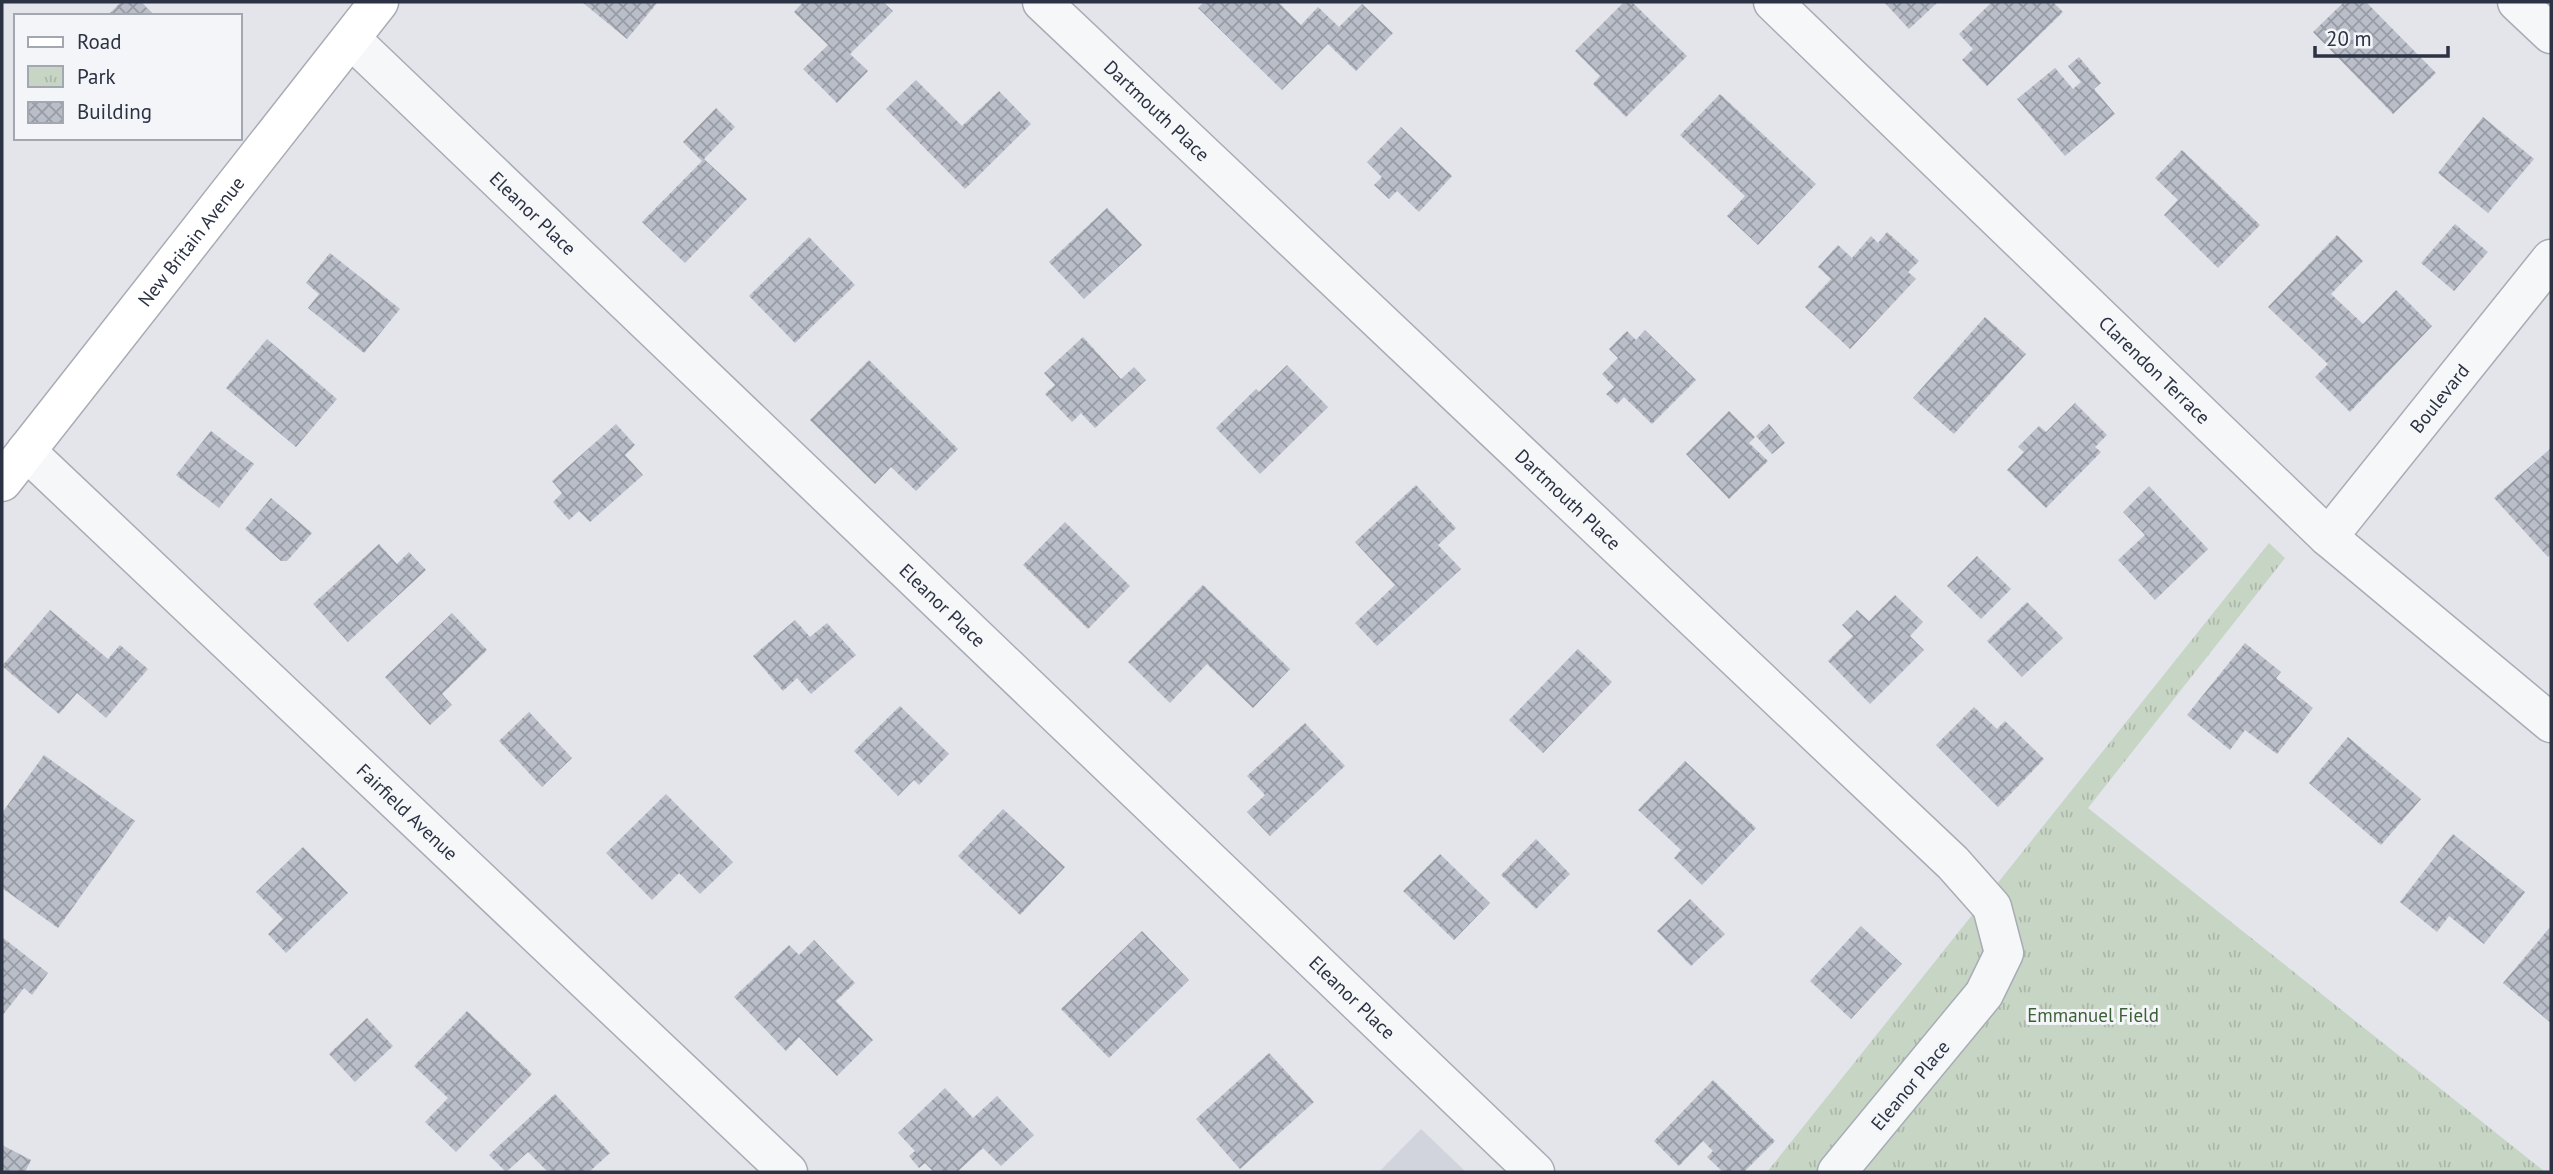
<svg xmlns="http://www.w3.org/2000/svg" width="2553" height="1174" viewBox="0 0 2553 1174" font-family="'PT Sans',sans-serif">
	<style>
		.built { fill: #d1d4dd }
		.park { fill: url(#park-tufts) }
		.building { fill: url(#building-cross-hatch) }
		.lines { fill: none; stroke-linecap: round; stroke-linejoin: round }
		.street-casing { stroke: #a8acb5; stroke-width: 41 }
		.secondary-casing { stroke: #a8acb5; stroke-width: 41 }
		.street { stroke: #f6f7f9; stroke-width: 38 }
		.secondary { stroke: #fff; stroke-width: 38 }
		.labels { text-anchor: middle; stroke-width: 6; stroke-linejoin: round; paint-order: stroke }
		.street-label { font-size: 19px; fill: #2b3243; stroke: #f3f5f8 }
		.park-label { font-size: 19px; fill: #3d5f38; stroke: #f3f5f8 }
	</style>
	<defs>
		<pattern id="park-tufts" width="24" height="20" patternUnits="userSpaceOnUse" patternTransform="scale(1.75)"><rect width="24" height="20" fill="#c7d5c4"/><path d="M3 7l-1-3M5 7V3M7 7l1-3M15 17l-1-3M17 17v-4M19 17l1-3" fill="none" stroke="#abb7aa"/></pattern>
		<pattern id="building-cross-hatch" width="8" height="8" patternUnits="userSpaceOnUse" patternTransform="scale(1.75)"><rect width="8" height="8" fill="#babec8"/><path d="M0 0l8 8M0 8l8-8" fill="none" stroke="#979ba4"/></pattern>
	</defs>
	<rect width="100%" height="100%" fill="#e3e5eb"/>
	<path class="built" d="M 1421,1129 L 1466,1172 L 1379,1172 Z"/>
	<path class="park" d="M 2269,543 L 2285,558 L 2088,808 L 2545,1172 L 1767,1172 Z"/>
	<g class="building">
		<path d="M 121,2 L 141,2 L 155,16 L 107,16 Z"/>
		<path d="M 582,2 L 658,2 L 627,39 Z"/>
		<path d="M 803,2 L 883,2 L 893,11 L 850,54 L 868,71 L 837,103 L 803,69 L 828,45 L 794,12 Z"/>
		<path d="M 1204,2 L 1278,2 L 1301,25 L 1318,7 L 1339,27 L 1362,4 L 1393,33 L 1356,71 L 1328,44 L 1282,90 L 1198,8 Z"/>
		<path d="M 1624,2 L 1632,2 L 1687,56 L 1626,117 L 1593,84 L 1600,76 L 1575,51 Z"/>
		<path d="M 1884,2 L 1938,2 L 1909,29 Z"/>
		<path d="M 1992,2 L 2053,2 L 2063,12 L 1987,86 L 1962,60 L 1973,49 L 1959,34 Z"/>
		<path d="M 2344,2 L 2366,2 L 2436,73 L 2393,114 L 2313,32 Z"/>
		<path d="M 2079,57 L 2101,83 L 2094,89 L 2115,114 L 2065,156 L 2017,99 L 2055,68 L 2073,89 L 2081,82 L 2068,66 Z"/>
		<path d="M 916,80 L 962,126 L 999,91 L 1031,124 L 965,189 L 886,109 Z"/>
		<path d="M 1720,94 L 1816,184 L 1758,245 L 1727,216 L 1745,196 L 1680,135 Z"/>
		<path d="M 716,108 L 735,127 L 704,159 L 747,199 L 685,263 L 642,222 L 702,161 L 683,142 Z"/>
		<path d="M 2483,117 L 2534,159 L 2488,213 L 2438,173 Z"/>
		<path d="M 1401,127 L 1452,176 L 1419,212 L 1397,191 L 1389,199 L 1374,185 L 1382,177 L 1367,162 Z"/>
		<path d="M 2182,150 L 2260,225 L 2218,268 L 2164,215 L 2178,200 L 2155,178 Z"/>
		<path d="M 1107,208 L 1142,245 L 1084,299 L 1049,262 Z"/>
		<path d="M 2455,224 L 2488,252 L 2454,291 L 2421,263 Z"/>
		<path d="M 1887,232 L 1919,261 L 1908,272 L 1916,279 L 1850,349 L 1805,307 L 1831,279 L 1818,267 L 1838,245 L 1852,258 L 1871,236 L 1878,243 Z"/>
		<path d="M 2337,235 L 2363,261 L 2331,294 L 2363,324 L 2396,290 L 2432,326 L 2350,412 L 2315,377 L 2328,364 L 2268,307 Z"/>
		<path d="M 809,237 L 855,285 L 795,343 L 749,296 Z"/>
		<path d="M 330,253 L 400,309 L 364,353 L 308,308 L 319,294 L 306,283 Z"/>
		<path d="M 1985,317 L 2026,354 L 1954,434 L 1913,398 Z"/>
		<path d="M 1645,330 L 1696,380 L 1652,424 L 1624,397 L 1617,404 L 1606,394 L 1614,387 L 1602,374 L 1618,358 L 1609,349 L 1627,331 L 1636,340 Z"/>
		<path d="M 1083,337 L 1121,379 L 1134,367 L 1146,380 L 1095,428 L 1081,413 L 1072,422 L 1045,394 L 1055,385 L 1044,373 Z"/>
		<path d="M 267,339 L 337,399 L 296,447 L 226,388 Z"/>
		<path d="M 869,360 L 958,449 L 916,491 L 891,467 L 875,484 L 810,420 Z"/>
		<path d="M 1287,365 L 1328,407 L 1260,474 L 1216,428 L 1256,389 L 1259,392 Z"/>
		<path d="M 2075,403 L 2107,435 L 2095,447 L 2101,452 L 2046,508 L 2007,470 L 2024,452 L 2018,447 L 2039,426 L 2046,432 Z"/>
		<path d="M 1729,411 L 1755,437 L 1749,443 L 1768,461 L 1729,499 L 1686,454 Z"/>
		<path d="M 616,424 L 635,445 L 625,455 L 643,475 L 590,522 L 579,511 L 569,520 L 553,502 L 562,493 L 552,481 Z"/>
		<path d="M 1769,424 L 1785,443 L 1772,454 L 1756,436 Z"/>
		<path d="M 211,431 L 254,464 L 219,508 L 176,475 Z"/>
		<path d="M 2551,448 L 2551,554 L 2548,557 L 2494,498 Z"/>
		<path d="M 1416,485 L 1456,528 L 1438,545 L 1461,569 L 1377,646 L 1355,623 L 1395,585 L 1355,542 Z"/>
		<path d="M 2149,486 L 2208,549 L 2155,600 L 2118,560 L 2145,535 L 2123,512 Z"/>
		<path d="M 271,498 L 312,533 L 287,561 L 281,561 L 245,529 Z"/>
		<path d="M 1065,522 L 1130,586 L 1088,629 L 1023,565 Z"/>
		<path d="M 379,544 L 397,564 L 409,552 L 426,570 L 348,642 L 313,604 Z"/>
		<path d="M 1977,556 L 2011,589 L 1981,619 L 1947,586 Z"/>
		<path d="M 1203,585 L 1290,669 L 1253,708 L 1207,664 L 1170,703 L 1128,662 Z"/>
		<path d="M 1895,595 L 1923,622 L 1910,636 L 1924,650 L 1870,704 L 1828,661 L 1853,636 L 1842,625 L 1857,610 L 1869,621 Z"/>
		<path d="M 2027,602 L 2063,638 L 2022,677 L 1987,641 Z"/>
		<path d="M 50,610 L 108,659 L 120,645 L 148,669 L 106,718 L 77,693 L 59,714 L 2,666 Z"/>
		<path d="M 452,613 L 487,650 L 442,694 L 452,705 L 430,725 L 385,677 Z"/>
		<path d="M 795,620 L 810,637 L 827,623 L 856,655 L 811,694 L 797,678 L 783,691 L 753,656 Z"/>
		<path d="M 2245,643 L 2281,672 L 2276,678 L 2313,708 L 2277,754 L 2245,730 L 2230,750 L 2187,715 Z"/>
		<path d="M 1578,649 L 1612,682 L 1543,753 L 1509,720 Z"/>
		<path d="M 900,706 L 949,754 L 919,785 L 914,780 L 898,796 L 854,751 Z"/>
		<path d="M 1974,707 L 1997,729 L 2005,721 L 2044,759 L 1998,807 L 1936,745 Z"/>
		<path d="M 529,712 L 572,758 L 542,787 L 499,741 Z"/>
		<path d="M 1305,723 L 1345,766 L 1270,836 L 1247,812 L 1265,795 L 1247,776 Z"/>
		<path d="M 2348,737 L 2421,799 L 2381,845 L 2309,783 Z"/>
		<path d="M 44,755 L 135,821 L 58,928 L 2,888 L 2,813 Z"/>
		<path d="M 1685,761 L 1756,828 L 1702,885 L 1674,858 L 1681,850 L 1638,810 Z"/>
		<path d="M 666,794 L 733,862 L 700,894 L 679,873 L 652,900 L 606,853 Z"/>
		<path d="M 1003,809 L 1065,867 L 1020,915 L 958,856 Z"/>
		<path d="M 2453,834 L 2525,892 L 2484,944 L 2449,916 L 2437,932 L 2400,902 Z"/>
		<path d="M 1536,839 L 1570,874 L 1536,909 L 1501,875 Z"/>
		<path d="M 303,847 L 348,893 L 286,953 L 268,934 L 283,919 L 256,892 Z"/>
		<path d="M 1440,854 L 1490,903 L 1454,940 L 1403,891 Z"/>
		<path d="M 1690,899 L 1725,934 L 1691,966 L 1657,931 Z"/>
		<path d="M 1861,926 L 1902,964 L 1851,1019 L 1810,981 Z"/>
		<path d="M 2551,926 L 2551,1023 L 2503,983 Z"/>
		<path d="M 1142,931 L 1189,980 L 1109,1058 L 1061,1009 Z"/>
		<path d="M 2,937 L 48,973 L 32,995 L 24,988 L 2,1016 Z"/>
		<path d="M 814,940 L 855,983 L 836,1001 L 873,1040 L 837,1076 L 799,1037 L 786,1051 L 734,997 L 789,945 L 799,955 Z"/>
		<path d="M 467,1011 L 532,1074 L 456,1152 L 425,1122 L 448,1098 L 414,1066 Z"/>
		<path d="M 367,1018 L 393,1046 L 355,1082 L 329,1054 Z"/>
		<path d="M 1269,1053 L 1314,1102 L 1240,1169 L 1196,1119 Z"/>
		<path d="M 1713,1080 L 1775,1141 L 1744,1172 L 1723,1172 L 1707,1157 L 1713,1151 L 1703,1141 L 1679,1166 L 1654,1141 Z"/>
		<path d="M 945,1088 L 973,1118 L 997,1096 L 1034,1135 L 1001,1166 L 983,1148 L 957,1172 L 934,1172 L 925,1163 L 919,1168 L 909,1156 L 915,1151 L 898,1133 Z"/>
		<path d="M 555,1094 L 610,1153 L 589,1172 L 548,1172 L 528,1152 L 506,1172 L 489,1155 Z"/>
		<path d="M 2,1145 L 31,1160 L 25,1172 L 2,1172 Z"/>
	</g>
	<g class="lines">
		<g class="street-casing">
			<g id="street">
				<path id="s1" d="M 1042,2 L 1953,863 L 1992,907 L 2004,953 L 1984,994 L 1837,1172"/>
				<path id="s2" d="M 1773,2 L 2328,537 L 2551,723"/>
				<path d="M 2517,2 L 2551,34"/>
				<path id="s3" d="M 351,39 L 1535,1172"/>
				<path id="s4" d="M 26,451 L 788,1172"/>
				<path id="s5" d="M 2328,537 L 2551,259"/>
			</g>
		</g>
		<g class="secondary-casing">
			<g id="secondary">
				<path id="s6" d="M 2,482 L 379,2"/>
			</g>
		</g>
		<use href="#street" class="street"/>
		<use href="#secondary" class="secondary"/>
	</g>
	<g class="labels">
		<g class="street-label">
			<text dy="7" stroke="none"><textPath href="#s1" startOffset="158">Dartmouth Place</textPath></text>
			<text dy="7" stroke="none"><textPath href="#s3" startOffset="252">Eleanor Place</textPath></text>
			<text dy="7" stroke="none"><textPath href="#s6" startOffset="306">New Britain Avenue</textPath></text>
			<text dy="7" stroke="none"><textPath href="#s2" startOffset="530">Clarendon Terrace</textPath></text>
			<text dy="7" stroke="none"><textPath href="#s5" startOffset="178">Boulevard</textPath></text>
			<text dy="7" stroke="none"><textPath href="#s1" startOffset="724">Dartmouth Place</textPath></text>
			<text dy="7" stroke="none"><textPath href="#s3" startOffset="819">Eleanor Place</textPath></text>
			<text dy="7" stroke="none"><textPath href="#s4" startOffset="525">Fairfield Avenue</textPath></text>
			<text dy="7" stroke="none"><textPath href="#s3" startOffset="1386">Eleanor Place</textPath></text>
			<text transform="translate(1910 1085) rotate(-50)" y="7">Eleanor Place</text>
		</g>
		<g class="park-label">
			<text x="2093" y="1022">Emmanuel Field</text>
		</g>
	</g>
	<rect width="2553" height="1174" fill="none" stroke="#2b3243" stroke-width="7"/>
	<rect x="14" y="14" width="228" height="126" fill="#f3f5f8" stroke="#a3a7b0" stroke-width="2"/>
	<rect x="28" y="37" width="35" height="10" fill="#ffffff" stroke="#a3a7b0" stroke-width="2"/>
	<text x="77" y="49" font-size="21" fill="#2b3243">Road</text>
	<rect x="28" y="66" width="35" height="21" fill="url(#park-tufts)" stroke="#a3a7b0" stroke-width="2"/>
	<text x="77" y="84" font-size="21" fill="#2b3243">Park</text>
	<rect x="28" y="102" width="35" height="21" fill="url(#building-cross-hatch)" stroke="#a3a7b0" stroke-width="2"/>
	<text x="77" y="119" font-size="21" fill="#2b3243">Building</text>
	<path d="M2315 46v10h133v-10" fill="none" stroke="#2b3243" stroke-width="3.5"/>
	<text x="2326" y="46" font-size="21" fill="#2b3243" stroke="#f3f5f8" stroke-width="5" paint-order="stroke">20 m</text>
</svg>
